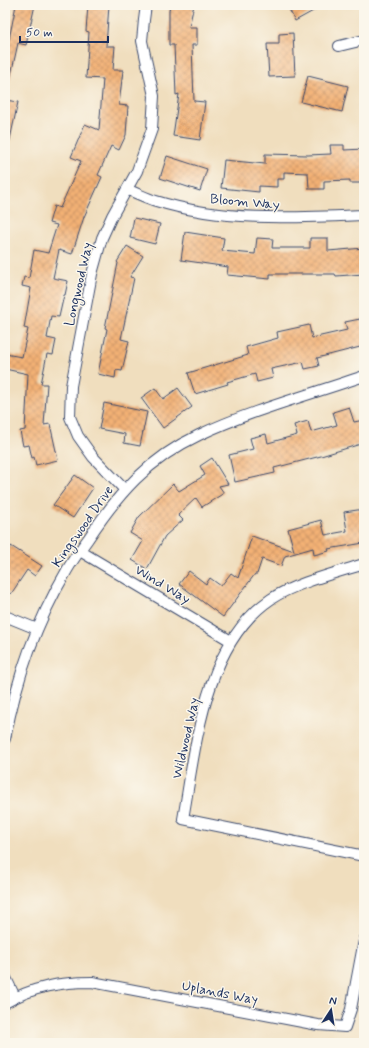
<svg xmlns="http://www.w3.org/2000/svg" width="369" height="1048" viewBox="0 0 369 1048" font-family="Mynerve,sans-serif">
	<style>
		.building { fill: url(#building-cross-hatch) }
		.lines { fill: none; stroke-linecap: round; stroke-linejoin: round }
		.minor-casing { stroke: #3b496c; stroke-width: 12 }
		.minor { stroke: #fff; stroke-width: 10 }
		.labels { text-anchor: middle; stroke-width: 3; stroke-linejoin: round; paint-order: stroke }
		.street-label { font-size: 14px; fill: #1b2f5e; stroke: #fbf7ec }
	</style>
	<defs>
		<pattern id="building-cross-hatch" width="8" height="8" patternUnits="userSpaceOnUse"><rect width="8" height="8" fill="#f3b175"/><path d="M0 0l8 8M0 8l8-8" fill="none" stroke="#c49063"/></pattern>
	</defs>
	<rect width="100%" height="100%" fill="#fbf7ec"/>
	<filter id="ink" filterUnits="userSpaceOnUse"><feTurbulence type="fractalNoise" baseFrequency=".025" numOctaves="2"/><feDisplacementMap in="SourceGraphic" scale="8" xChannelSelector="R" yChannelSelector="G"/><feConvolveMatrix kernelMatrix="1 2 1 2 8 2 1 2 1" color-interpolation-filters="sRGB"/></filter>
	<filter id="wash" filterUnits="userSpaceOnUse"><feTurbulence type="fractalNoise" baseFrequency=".012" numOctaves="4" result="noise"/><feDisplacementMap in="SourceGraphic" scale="16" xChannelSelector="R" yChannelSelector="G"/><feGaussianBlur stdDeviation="0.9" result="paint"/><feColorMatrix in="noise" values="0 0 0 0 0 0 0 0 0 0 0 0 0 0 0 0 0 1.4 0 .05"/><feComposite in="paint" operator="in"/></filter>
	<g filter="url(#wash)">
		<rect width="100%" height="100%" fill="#f0debe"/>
		<g id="blocks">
			<g class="building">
				<path d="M 16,5 L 35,5 L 26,45 L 18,43 L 9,84 L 5,84 L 5,59 Z"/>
				<path d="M 88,5 L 109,5 L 106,46 L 115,46 L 113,70 L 123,70 L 119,105 L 128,106 L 126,135 L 119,150 L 111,146 L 98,175 L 102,177 L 84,217 L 72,254 L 59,250 L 53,278 L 68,281 L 65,295 L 64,295 L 59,317 L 51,316 L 47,338 L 56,340 L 53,355 L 47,354 L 41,384 L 47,384 L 44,425 L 50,424 L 58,460 L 36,465 L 34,457 L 32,458 L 29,445 L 23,446 L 20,431 L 25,430 L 28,374 L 5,369 L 5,354 L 22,357 L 28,329 L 24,328 L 31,288 L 22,286 L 24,277 L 29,278 L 34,250 L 48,253 L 57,225 L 49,223 L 54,206 L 60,208 L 81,161 L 71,157 L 85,124 L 99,130 L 103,79 L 86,78 L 89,32 L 86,31 Z"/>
				<path d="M 170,5 L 194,5 L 189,27 L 197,27 L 197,45 L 192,45 L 194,101 L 205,102 L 200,140 L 173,136 L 179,94 L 176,95 L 174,45 L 169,45 L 169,11 Z"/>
				<path d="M 287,5 L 324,5 L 295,21 Z"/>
				<path d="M 293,33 L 295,76 L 269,77 L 267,44 L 279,44 L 279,34 Z"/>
				<path d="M 308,76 L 348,86 L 342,112 L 301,102 Z"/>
				<path d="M 5,100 L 18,102 L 9,144 L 5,144 Z"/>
				<path d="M 330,145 L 344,145 L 344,150 L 364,149 L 364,183 L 350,183 L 350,180 L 324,181 L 324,189 L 309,189 L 308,173 L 284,172 L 284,179 L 277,179 L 277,187 L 259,186 L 259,192 L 221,188 L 224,160 L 265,164 L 265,154 L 308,155 L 331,154 Z"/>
				<path d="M 167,156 L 207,169 L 200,191 L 160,178 Z"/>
				<path d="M 134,218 L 160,224 L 155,244 L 130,238 Z"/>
				<path d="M 185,232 L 224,238 L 222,251 L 255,254 L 257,238 L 273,239 L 272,248 L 310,248 L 310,238 L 328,238 L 328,251 L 364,248 L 364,274 L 336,276 L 335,274 L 270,274 L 270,279 L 227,275 L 228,267 L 181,260 Z"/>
				<path d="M 127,246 L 143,256 L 130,277 L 134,278 L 121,339 L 129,341 L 122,371 L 116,370 L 115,378 L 98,374 L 107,329 L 105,328 L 118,263 L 117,262 Z"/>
				<path d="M 360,319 L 364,335 L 364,346 L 317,358 L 319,366 L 305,369 L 303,362 L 271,369 L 273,378 L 257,382 L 255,374 L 227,382 L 228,384 L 195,394 L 188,373 L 248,355 L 246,347 L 278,338 L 277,332 L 309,325 L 312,338 L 347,330 L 345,322 Z"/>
				<path d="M 155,388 L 163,399 L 178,388 L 192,407 L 163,428 L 141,398 Z"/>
				<path d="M 104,403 L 147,412 L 140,446 L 124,443 L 125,434 L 99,429 Z"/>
				<path d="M 349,407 L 354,422 L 364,420 L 364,443 L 321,456 L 274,468 L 275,473 L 235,482 L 229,455 L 253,449 L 250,438 L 266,434 L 268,443 L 297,435 L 294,425 L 308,421 L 311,432 L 337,425 L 333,412 Z"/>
				<path d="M 212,458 L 228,484 L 219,486 L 224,493 L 202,507 L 196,498 L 178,515 L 183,520 L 165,536 L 147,569 L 132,560 L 143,541 L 130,533 L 139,517 L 173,484 L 179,491 L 205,475 L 200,466 Z"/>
				<path d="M 75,475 L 93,488 L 73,518 L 53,505 Z"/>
				<path d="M 364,509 L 364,532 L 362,532 L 364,543 L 328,549 L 329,551 L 314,555 L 313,548 L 285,556 L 281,566 L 262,559 L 257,574 L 255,574 L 223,617 L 179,584 L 189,571 L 206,584 L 210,578 L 221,586 L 231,573 L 238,578 L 252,536 L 294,551 L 288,529 L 321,520 L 325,535 L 347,531 L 344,512 Z"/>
				<path d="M 11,546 L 42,566 L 35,576 L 27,570 L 11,594 L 5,590 L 5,555 Z"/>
			</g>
		</g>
	</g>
	<g filter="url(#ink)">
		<use href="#blocks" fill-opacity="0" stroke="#3b496c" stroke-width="1"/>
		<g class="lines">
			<g class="minor-casing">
				<g id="minor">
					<path d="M 339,46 L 364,40"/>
					<path d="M 128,190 C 137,193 146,198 156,201 C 223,222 295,218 364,215"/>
					<path d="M 124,489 L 93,457 L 78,436 L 70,417 L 71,386 L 92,274 L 102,238 L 112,216 L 137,171 L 152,129 L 154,96 L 142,41 L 144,20 L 146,5"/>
					<path d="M 80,551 L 231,641"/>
					<path d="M 364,564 C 336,573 295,583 271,599 C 204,644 196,746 183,819 L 364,856"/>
					<path d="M 5,616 L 37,629"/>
					<path d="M 5,739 C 16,681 36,623 66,572 C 72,561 80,550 88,539 C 118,494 148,459 199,435 C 252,410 309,395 364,376"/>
					<path d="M 5,976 L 15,997"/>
					<path d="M 5,1003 C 33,987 60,982 92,982 L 318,1025 L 345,1027 L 351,1009 L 364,940"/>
				</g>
			</g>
			<use href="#minor" class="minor"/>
		</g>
	</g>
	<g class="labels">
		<g class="street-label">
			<text transform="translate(245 201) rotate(5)" y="5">Bloom Way</text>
			<text transform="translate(78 284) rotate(-77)" y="5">Longwood Way</text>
			<text transform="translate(82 526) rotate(-55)" y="5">Kingswood Drive</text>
			<text transform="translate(163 584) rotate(31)" y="5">Wind Way</text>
			<text transform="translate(185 738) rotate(-77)" y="5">Wildwood Way</text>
			<text transform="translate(220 992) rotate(11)" y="5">Uplands Way</text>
		</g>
	</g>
	<rect width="369" height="1048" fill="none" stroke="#fbf7ec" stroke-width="20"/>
	<g transform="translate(331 1010) rotate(12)" stroke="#fbf7ec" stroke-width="3" paint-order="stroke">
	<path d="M0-3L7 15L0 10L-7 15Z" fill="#1b2f5e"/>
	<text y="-6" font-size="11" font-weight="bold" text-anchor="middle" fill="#1b2f5e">N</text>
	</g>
	<path d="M20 36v6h88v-6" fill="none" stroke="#1b2f5e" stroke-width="2"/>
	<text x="26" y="36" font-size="12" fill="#1b2f5e" stroke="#fbf7ec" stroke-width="3" paint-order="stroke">50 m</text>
</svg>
